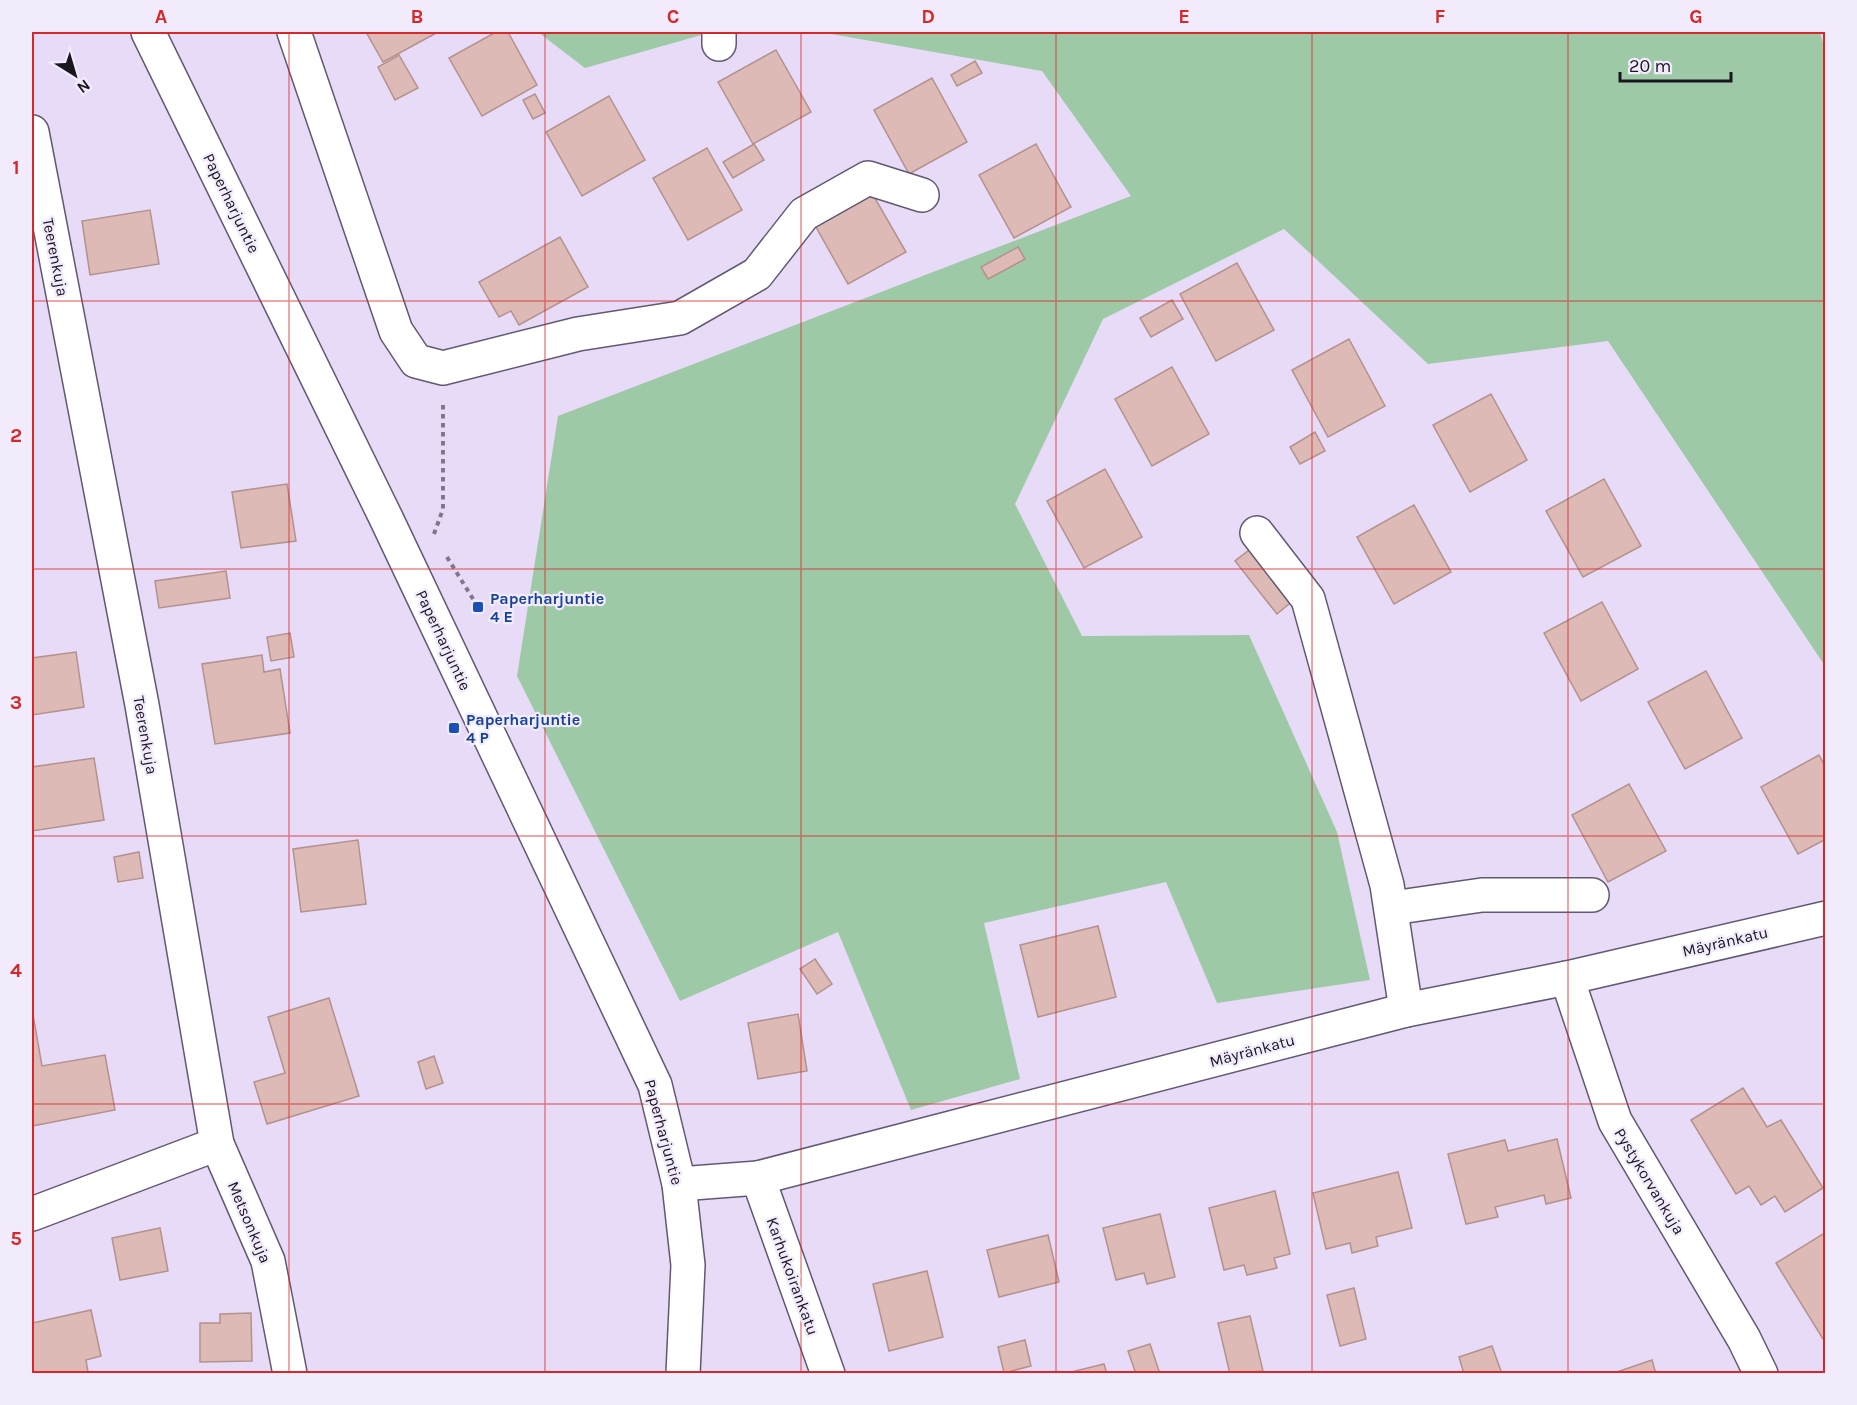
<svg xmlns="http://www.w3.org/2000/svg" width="1857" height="1405" viewBox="0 0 1857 1405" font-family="Karla,sans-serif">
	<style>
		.green { fill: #9dc9a6 }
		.building { fill: #ddbab5; stroke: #b3918d; stroke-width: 1.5 }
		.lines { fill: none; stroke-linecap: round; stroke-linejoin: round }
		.minor-casing { stroke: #635871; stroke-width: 36 }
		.path { stroke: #7f778a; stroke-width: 4; stroke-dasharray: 4.5 4.5; stroke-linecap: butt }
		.minor { stroke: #fff; stroke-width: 33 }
		.grid { fill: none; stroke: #d62828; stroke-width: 1.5; stroke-opacity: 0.55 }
		.transit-dot { fill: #1a4fb4; stroke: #f2ebfc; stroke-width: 2 }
		.labels { text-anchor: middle; stroke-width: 4.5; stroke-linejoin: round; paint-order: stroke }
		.street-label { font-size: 16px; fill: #1a1620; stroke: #f2ebfc }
		.transit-label { font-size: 16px; font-weight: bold; fill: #164399; stroke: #f2ebfc; text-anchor: start }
		.neatline { fill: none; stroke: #d62828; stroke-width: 2 }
		.grid-label { font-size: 20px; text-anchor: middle; font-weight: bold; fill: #d62828 }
	</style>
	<rect width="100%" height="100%" fill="#e7dbf8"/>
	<g class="green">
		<path d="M 538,32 L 712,32 L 585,68 Z"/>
		<path d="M 820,32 L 1820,32 L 1826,54 L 1825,666 L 1608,341 L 1428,364 L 1284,229 L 1103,319 L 1015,504 L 1082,636 L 1249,635 L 1337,832 L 1370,980 L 1217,1003 L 1166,882 L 984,923 L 1020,1079 L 911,1110 L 838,932 L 680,1001 L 517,676 L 558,416 L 1131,196 L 1042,71 Z"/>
	</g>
	<g class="building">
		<path d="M 366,32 L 438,32 L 383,62 Z"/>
		<path d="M 496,32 L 508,32 L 537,85 L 482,116 L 449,58 Z"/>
		<path d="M 776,50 L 811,112 L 753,144 L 718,82 Z"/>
		<path d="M 399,55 L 418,88 L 395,100 L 378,67 Z"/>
		<path d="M 975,61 L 982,73 L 957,86 L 951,75 Z"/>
		<path d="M 932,78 L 967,142 L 909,174 L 874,110 Z"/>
		<path d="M 535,94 L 545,113 L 533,119 L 523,100 Z"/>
		<path d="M 609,96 L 645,160 L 582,196 L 546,132 Z"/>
		<path d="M 754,144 L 764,160 L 733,178 L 723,162 Z"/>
		<path d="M 1036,144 L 1071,207 L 1014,238 L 979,175 Z"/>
		<path d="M 707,148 L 742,210 L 688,240 L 653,178 Z"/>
		<path d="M 869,188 L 906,252 L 848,284 L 812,220 Z"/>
		<path d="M 150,210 L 159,264 L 90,275 L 82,221 Z"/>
		<path d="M 560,237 L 588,287 L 519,325 L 511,311 L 499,317 L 479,282 Z"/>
		<path d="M 1018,247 L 1025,259 L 988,279 L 981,267 Z"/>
		<path d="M 1237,263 L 1274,330 L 1216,361 L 1180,294 Z"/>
		<path d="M 1172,300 L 1183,319 L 1151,337 L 1140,318 Z"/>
		<path d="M 1349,339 L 1385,406 L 1328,437 L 1292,370 Z"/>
		<path d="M 1172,367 L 1209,434 L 1152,466 L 1115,399 Z"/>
		<path d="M 1491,394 L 1527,460 L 1470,492 L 1433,425 Z"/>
		<path d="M 1315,432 L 1325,451 L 1300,464 L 1290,447 Z"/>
		<path d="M 1105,469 L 1142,537 L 1084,568 L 1047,501 Z"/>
		<path d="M 1604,479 L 1641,546 L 1583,577 L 1546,511 Z"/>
		<path d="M 287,484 L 296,541 L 241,548 L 232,492 Z"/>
		<path d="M 1414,505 L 1451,572 L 1394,604 L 1357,537 Z"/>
		<path d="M 1253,547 L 1295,599 L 1277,614 L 1235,561 Z"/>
		<path d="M 226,571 L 230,598 L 159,608 L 155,581 Z"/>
		<path d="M 1602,602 L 1638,669 L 1581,701 L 1544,633 Z"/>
		<path d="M 290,633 L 294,657 L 271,661 L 267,637 Z"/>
		<path d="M 76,652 L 84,707 L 32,715 L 32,658 Z"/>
		<path d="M 262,655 L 264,672 L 280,669 L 290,733 L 215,744 L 202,664 Z"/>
		<path d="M 1706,671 L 1742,738 L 1685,769 L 1648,702 Z"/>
		<path d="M 1819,755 L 1826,768 L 1826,839 L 1798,854 L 1761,787 Z"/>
		<path d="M 94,758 L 104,820 L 32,831 L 32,767 Z"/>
		<path d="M 1629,784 L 1666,851 L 1608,882 L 1572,815 Z"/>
		<path d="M 358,840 L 366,904 L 301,912 L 293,849 Z"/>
		<path d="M 139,852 L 143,878 L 118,882 L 114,857 Z"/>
		<path d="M 1098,926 L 1116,997 L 1038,1017 L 1020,945 Z"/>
		<path d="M 815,959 L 832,984 L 817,994 L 800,969 Z"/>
		<path d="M 329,998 L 359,1096 L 267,1124 L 254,1082 L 285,1073 L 268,1017 Z"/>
		<path d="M 32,1009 L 42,1066 L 105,1055 L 115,1110 L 32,1126 Z"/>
		<path d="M 798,1014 L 807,1071 L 758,1079 L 748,1023 Z"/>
		<path d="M 434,1056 L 443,1083 L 426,1089 L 418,1062 Z"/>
		<path d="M 1743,1088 L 1767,1127 L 1781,1120 L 1823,1188 L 1785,1212 L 1775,1196 L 1761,1205 L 1749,1186 L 1736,1194 L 1691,1120 Z"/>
		<path d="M 1557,1139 L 1571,1198 L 1546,1204 L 1544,1195 L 1495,1207 L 1498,1217 L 1466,1224 L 1448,1154 L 1505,1140 L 1508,1151 Z"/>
		<path d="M 1398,1172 L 1412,1228 L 1376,1237 L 1378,1246 L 1352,1253 L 1350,1243 L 1326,1249 L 1313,1193 Z"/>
		<path d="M 1275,1191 L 1290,1254 L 1274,1258 L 1277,1268 L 1247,1275 L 1244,1265 L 1224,1270 L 1209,1208 Z"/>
		<path d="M 1160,1214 L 1175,1277 L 1147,1284 L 1144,1273 L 1116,1280 L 1103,1228 Z"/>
		<path d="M 160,1228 L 168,1271 L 120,1280 L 112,1238 Z"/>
		<path d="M 1826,1232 L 1826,1337 L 1823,1339 L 1776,1263 Z"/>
		<path d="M 1048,1235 L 1059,1282 L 999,1297 L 987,1250 Z"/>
		<path d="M 927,1271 L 943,1337 L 889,1351 L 873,1284 Z"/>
		<path d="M 1354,1288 L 1366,1339 L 1340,1346 L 1327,1295 Z"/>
		<path d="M 91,1310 L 101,1356 L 86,1360 L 88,1372 L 32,1374 L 32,1323 Z"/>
		<path d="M 251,1313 L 252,1361 L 200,1362 L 200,1323 L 220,1323 L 220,1314 Z"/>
		<path d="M 1250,1316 L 1263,1371 L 1230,1374 L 1218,1323 Z"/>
		<path d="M 1025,1340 L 1031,1366 L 1004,1373 L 998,1347 Z"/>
		<path d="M 1150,1344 L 1160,1374 L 1136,1374 L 1128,1351 Z"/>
		<path d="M 1492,1346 L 1502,1374 L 1464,1374 L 1459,1357 Z"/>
		<path d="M 1652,1360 L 1656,1374 L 1611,1374 Z"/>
		<path d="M 1104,1364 L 1107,1374 L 1067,1374 L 1067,1373 Z"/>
	</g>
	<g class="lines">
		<g class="minor-casing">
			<g id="minor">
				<path d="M 148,32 L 386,518 L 655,1085 L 679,1184 L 688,1265 L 683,1374"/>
				<path d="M 294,32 L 396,331 L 416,361 L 443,368 L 578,334 L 680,318 L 757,274 L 804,214 L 868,178 L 922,195"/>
				<path d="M 719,44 L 719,32"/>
				<path d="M 32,132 L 142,705 L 217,1144 L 32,1214"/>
				<path d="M 1257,533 L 1308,599 L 1387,885 L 1406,1010"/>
				<path d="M 1392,908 L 1482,895 L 1592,895"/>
				<path d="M 1567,978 L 1615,1121 L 1744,1339 L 1761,1374"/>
				<path d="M 217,1144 L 268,1261 L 290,1374"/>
				<path d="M 758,1178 L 828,1374"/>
				<path d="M 679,1184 L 758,1178 L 1406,1010 L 1567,978 L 1826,918"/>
			</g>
		</g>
		<g class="path">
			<path d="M 434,534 L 443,509 L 443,402"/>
			<path d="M 447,557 L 478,607"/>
		</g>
		<use href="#minor" class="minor"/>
	</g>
	<path class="grid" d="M 289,32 L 289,1374M 545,32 L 545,1374M 801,32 L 801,1374M 1056,32 L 1056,1374M 1312,32 L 1312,1374M 1568,32 L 1568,1374M 32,301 L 1826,301M 32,569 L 1826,569M 32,836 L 1826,836M 32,1104 L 1826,1104"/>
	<g class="transit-dot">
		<rect x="472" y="601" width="12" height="12" rx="3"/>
		<rect x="448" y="722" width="12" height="12" rx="3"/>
	</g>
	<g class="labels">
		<g class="street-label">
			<text transform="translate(232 203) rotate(64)" y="6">Paperharjuntie</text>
			<text transform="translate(56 257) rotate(79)" y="6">Teerenkuja</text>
			<text transform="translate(444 640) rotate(65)" y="6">Paperharjuntie</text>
			<text transform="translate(146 735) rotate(80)" y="6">Teerenkuja</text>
			<text transform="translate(1725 941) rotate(-13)" y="6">Mäyränkatu</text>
			<text transform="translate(1252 1050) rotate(-15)" y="6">Mäyränkatu</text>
			<text transform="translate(664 1132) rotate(75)" y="6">Paperharjuntie</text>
			<text transform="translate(1650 1181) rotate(59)" y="6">Pystykorvankuja</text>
			<text transform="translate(250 1222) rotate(67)" y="6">Metsonkuja</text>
			<text transform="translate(793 1276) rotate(70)" y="6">Karhukoirankatu</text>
		</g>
		<g class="transit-label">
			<text x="490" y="604">Paperharjuntie<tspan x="490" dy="18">4 E</tspan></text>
			<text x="466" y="725">Paperharjuntie<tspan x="466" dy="18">4 P</tspan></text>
		</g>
	</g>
	<rect width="1857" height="1405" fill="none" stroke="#f2ebfc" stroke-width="66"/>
	<g transform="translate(75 75) rotate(143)" stroke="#f2ebfc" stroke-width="4.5" paint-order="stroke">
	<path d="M0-4.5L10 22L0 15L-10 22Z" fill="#1a1620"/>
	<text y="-9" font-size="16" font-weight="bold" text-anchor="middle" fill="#1a1620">N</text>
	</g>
	<path d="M1620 72v9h111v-9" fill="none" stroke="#1a1620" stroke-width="3"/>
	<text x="1629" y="72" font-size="18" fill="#1a1620" stroke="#f2ebfc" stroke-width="4.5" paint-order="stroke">20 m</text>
	<rect x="33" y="33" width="1791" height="1339" class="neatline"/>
	<g class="grid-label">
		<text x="161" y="23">A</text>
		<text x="417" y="23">B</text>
		<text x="673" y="23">C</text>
		<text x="928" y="23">D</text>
		<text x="1184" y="23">E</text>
		<text x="1440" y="23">F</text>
		<text x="1696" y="23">G</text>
		<text x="16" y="174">1</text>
		<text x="16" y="442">2</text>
		<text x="16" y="709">3</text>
		<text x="16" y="977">4</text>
		<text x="16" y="1245">5</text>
	</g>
</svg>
